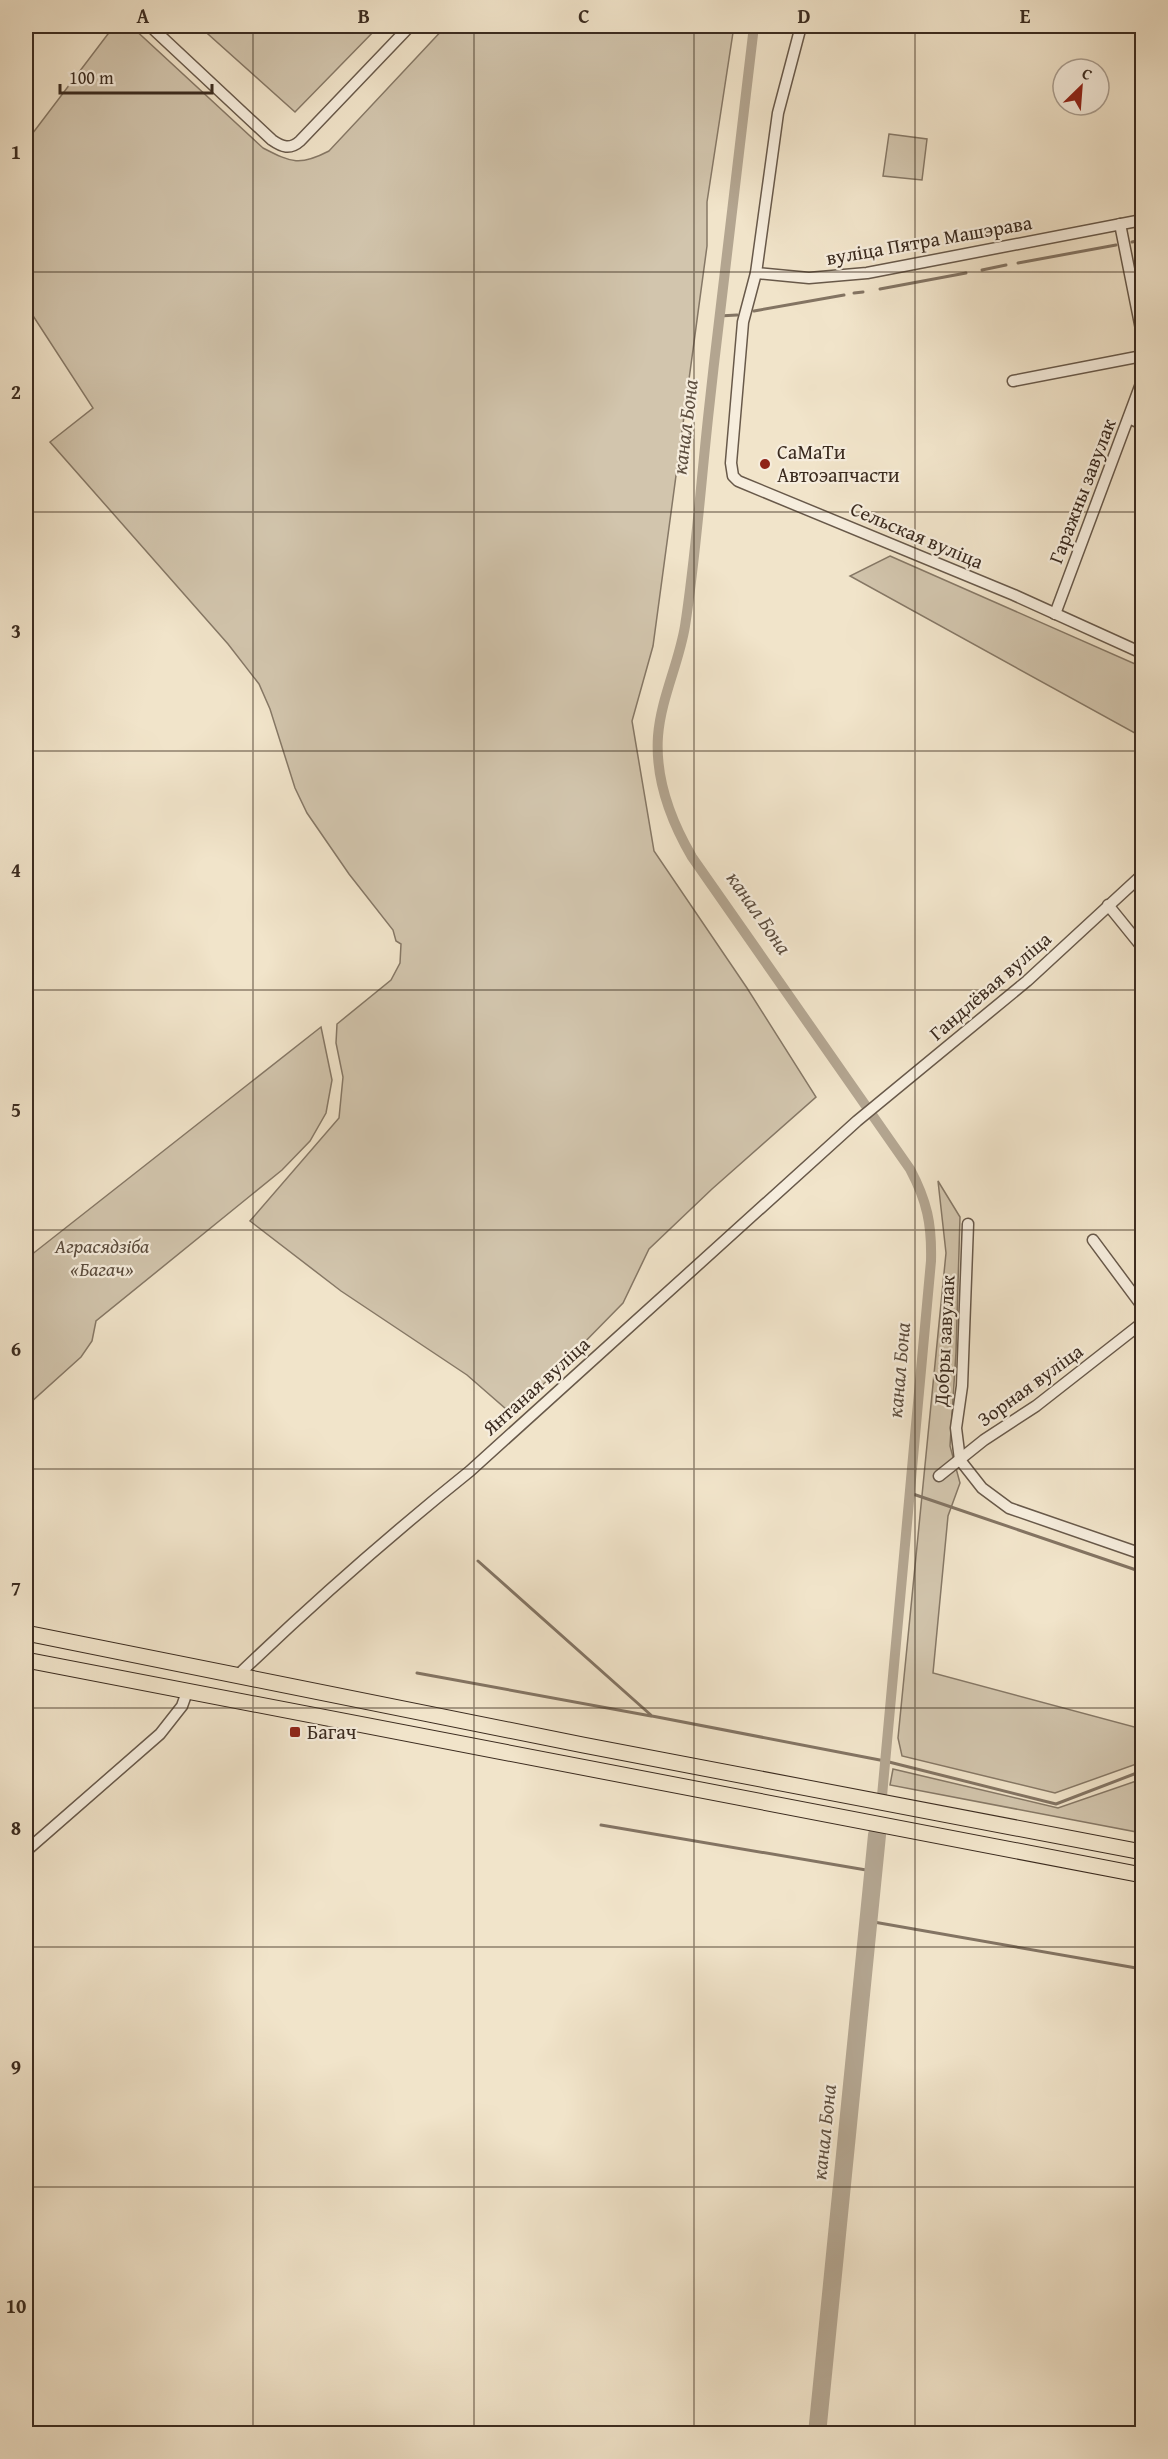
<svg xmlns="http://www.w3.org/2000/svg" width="1168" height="2459" viewBox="0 0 1168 2459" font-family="'Gentium Book Plus',serif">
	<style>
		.green { fill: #d2c5ad; stroke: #867866; stroke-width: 1.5 }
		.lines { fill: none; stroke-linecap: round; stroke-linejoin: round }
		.stream { stroke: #837463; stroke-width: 3 }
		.canal { stroke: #b3a590; stroke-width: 10 }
		.river { stroke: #b3a590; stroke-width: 18 }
		.minor-casing { stroke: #68594a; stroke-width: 13 }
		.highway-casing { stroke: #3b2b1f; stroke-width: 17 }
		.minor { stroke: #f6eddd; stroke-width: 10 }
		.highway { stroke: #f1e4ca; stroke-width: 15 }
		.grid { fill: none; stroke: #3b2b1f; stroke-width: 1.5; stroke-opacity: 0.55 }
		.poi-dot { fill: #8f2418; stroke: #f6eddd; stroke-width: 2 }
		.labels { text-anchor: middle; stroke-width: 4.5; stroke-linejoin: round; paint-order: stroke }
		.street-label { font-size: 20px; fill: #3b2b1f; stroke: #f6eddd }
		.poi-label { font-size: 20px; fill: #3b2b1f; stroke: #f6eddd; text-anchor: start }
		.park-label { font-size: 20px; font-style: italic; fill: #594a3b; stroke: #f6eddd }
		.water-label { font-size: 21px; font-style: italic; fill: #5f5041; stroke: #f6eddd }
		.neatline { fill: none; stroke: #3b2b1f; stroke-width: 2 }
		.grid-label { font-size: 20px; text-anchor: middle; font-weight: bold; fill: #3b2b1f }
	</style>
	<rect width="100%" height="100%" fill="#f1e4ca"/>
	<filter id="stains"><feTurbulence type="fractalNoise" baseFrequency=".00333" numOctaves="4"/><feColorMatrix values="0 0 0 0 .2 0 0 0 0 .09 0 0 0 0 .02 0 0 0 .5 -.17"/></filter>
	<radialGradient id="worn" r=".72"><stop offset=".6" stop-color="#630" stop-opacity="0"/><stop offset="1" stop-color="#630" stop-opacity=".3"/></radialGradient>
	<g class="green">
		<path d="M 114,26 L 131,26 L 263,148 C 292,163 300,166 329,151 L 446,26 L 734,26 L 707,202 L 707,246 L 653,646 L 632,721 L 654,851 L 747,988 L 816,1097 L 712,1189 L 649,1249 L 623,1303 L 513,1415 L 467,1375 L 341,1291 L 250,1221 L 339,1118 L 343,1077 L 336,1043 L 337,1024 L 391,980 L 400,963 L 401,944 L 396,941 L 393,930 L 349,874 L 307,813 L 295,788 L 270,709 L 259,684 L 228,644 L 50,442 L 93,408 L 26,305 L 26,142 Z"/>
		<path d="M 199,26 L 379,26 L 295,112 Z"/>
		<path d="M 889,134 L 927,139 L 922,180 L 883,176 Z"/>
		<path d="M 890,556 L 1142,667 L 1142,737 L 850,576 Z"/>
		<path d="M 321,1027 L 332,1080 L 326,1113 L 310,1141 L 282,1170 L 96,1321 L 92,1341 L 81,1357 L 31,1402 L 26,1399 L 26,1259 Z"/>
		<path d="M 938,1181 L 960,1217 L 956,1352 L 950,1446 L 960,1483 L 948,1516 L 933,1673 L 1142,1729 L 1142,1762 L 1055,1793 L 902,1756 L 898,1738 L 946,1253 Z"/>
		<path d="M 893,1769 L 1058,1808 L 1142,1779 L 1142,1833 L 890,1785 Z"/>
	</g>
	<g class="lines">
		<g class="stream">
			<path d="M 1132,242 L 1142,240"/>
			<path d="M 1018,263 L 1116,245"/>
			<path d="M 982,270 L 1006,265"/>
			<path d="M 880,289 L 966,273"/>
			<path d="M 854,293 L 863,292"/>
			<path d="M 754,311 L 844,295"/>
			<path d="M 719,316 L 737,315"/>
			<path d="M 910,1493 L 1142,1572"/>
			<path d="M 478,1561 L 652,1716 L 885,1761 L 1056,1804 L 1142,1771"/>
			<path d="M 417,1673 L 651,1716"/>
			<path d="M 601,1825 L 872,1871"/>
			<path d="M 868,1921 L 1142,1969"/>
		</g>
		<path class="canal" d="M 754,26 C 738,153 723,281 709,409 C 701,481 696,555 685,626 C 679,663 661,698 658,736 C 655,779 671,821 692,857 L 910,1169 C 927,1201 932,1224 931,1261 L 882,1796"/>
		<path class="river" d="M 817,2434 L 877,1835"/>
		<g class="minor-casing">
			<g id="minor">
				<path d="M 150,26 L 272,140 C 282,147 290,150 300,141 L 410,26"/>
				<path d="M 801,26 L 778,113 L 756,273 L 743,322 L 731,463 L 733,476 L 738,481 L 1014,595 L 1142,653"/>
				<path d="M 1120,224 L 1142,334"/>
				<path d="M 756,273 L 809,278 L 867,273 L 1142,220"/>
				<path d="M 1013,381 L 1142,356"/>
				<path d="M 1129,418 L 1142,424"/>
				<path d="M 1055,614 L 1142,381"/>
				<path d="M 1108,905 L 1142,947"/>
				<path d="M 968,1224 L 962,1386 L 956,1428 L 960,1460 L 982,1488 L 1009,1508 L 1142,1554"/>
				<path d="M 1093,1240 L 1142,1306"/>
				<path d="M 939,1476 L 984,1440 L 1036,1406 L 1142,1323"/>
				<path d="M 237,1676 C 312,1604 389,1536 470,1471 L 857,1121 L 1027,981 L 1142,875"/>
				<path d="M 26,1851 L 160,1734 L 182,1706 L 187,1692"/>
			</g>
		</g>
		<g class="highway-casing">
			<g id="highway">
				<path d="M 26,1633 L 583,1745 L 1142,1852"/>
				<path d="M 26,1660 L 1142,1875"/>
			</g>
		</g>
		<use href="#minor" class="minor"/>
		<use href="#highway" class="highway"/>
	</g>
	<path class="grid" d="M 253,26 L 253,2434M 474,26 L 474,2434M 694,26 L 694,2434M 915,26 L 915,2434M 26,272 L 1142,272M 26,512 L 1142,512M 26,751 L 1142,751M 26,990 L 1142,990M 26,1230 L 1142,1230M 26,1469 L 1142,1469M 26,1708 L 1142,1708M 26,1947 L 1142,1947M 26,2187 L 1142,2187"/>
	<g class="poi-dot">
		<circle cx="765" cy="464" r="6"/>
		<rect x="289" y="1726" width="12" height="12" rx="3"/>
	</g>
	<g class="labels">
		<g class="street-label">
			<text transform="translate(929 240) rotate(-10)" y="7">вуліца Пятра Машэрава</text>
			<text transform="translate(1082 491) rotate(-69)" y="7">Гаражны завулак</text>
			<text transform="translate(917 535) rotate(23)" y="7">Сельская вуліца</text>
			<text transform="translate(990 986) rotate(-41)" y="7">Гандлёвая вуліца</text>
			<text transform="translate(944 1341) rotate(-87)" y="7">Добры завулак</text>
			<text transform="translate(1030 1385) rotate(-36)" y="7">Зорная вуліца</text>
			<text transform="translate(536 1386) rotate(-42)" y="7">Янтаная вуліца</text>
		</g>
		<g class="poi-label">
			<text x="777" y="459">СаМаТи<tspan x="777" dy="23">Автоэапчасти</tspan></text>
			<text x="307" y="1739">Багач</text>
		</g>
		<g class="park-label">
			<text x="102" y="1253">Аграсядзіба<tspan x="102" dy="23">«Багач»</tspan></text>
		</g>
		<g class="water-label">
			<text transform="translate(685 427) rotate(-83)" y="7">канал Бона</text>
			<text transform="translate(759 913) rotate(55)" y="7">канал Бона</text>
			<text transform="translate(899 1370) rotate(-85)" y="7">канал Бона</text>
			<text transform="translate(824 2132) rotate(-84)" y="7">канал Бона</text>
		</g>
	</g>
	<rect width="1168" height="2459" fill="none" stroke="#f1e4ca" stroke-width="66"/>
	<g transform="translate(1081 87) rotate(25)"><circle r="28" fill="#f6eddd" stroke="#ab9f91" stroke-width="1.5"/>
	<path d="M0-4.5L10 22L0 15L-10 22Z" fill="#8f2418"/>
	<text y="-9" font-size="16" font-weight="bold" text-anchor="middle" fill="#3b2b1f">С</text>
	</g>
	<path d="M60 84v9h152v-9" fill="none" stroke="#3b2b1f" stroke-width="3"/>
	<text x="69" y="84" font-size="18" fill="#3b2b1f" stroke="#f6eddd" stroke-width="4.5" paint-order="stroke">100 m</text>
	<rect x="33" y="33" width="1102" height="2393" class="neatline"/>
	<g class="grid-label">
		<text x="143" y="23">A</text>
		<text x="364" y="23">B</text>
		<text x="584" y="23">C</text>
		<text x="804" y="23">D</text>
		<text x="1025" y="23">E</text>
		<text x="16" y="159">1</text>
		<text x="16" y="399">2</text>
		<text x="16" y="638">3</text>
		<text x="16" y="877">4</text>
		<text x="16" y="1117">5</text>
		<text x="16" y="1356">6</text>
		<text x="16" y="1595">7</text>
		<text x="16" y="1835">8</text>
		<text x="16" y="2074">9</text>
		<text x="16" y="2313">10</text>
	</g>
	<rect width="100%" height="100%" filter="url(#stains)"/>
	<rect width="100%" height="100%" fill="url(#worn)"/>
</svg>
